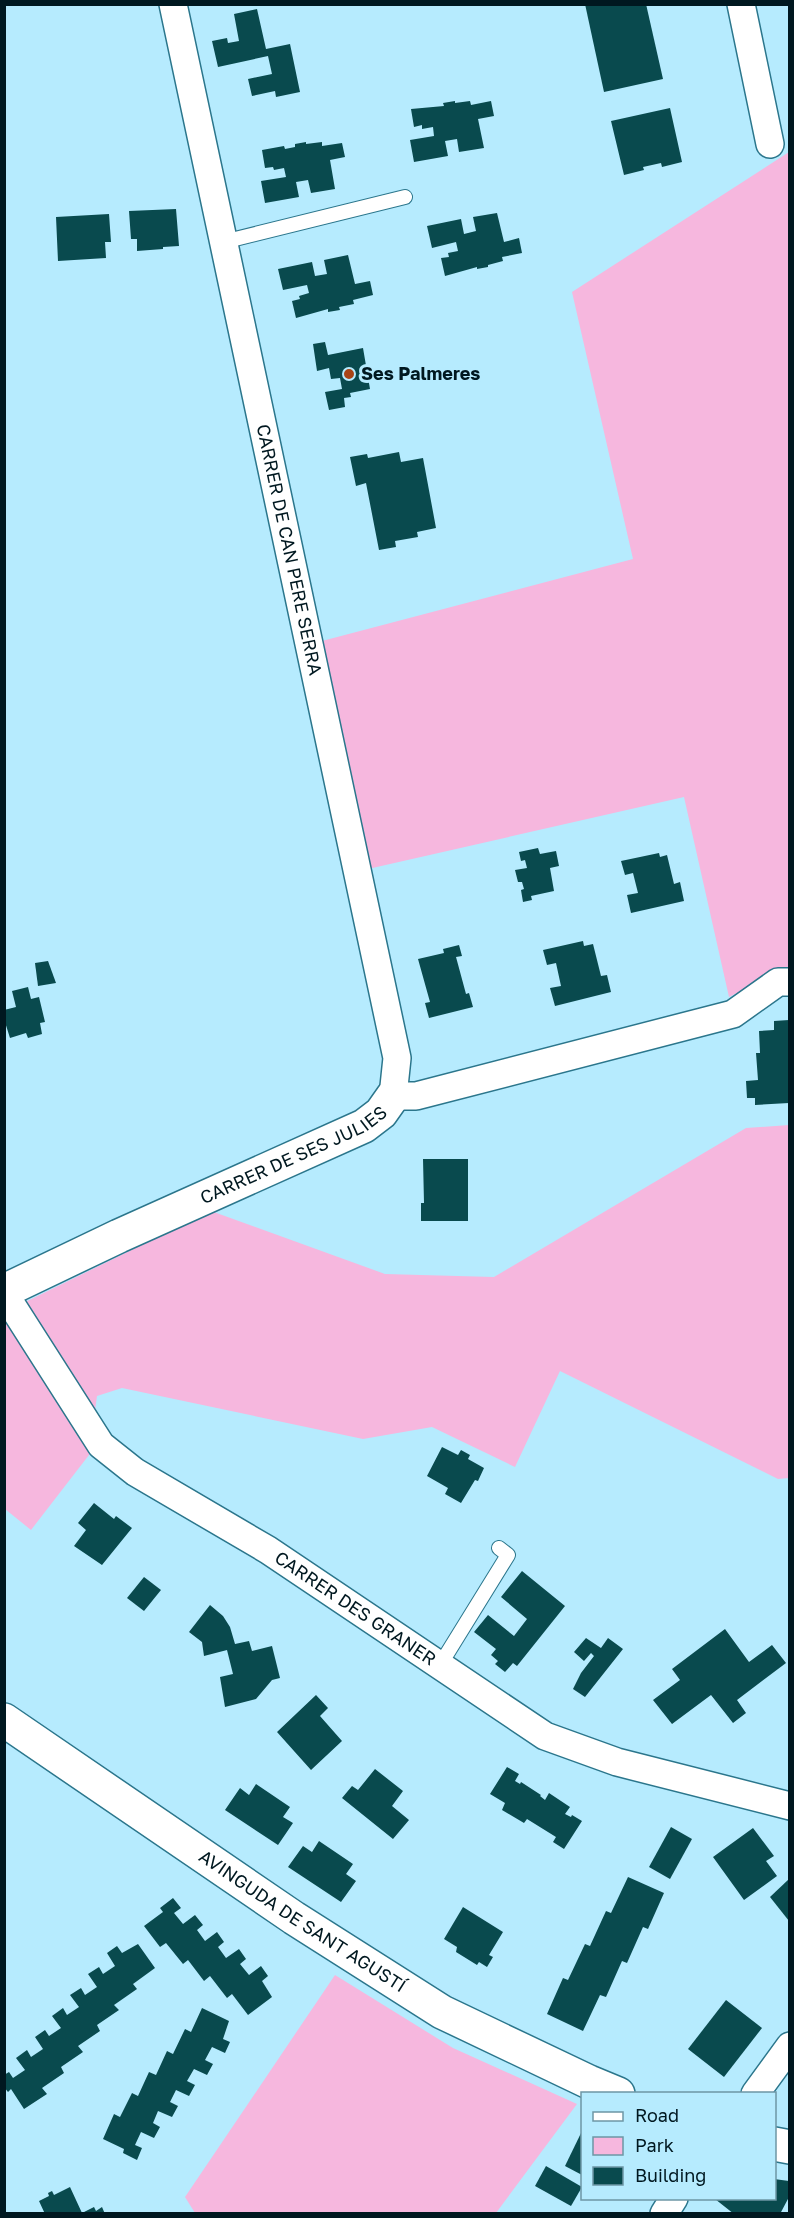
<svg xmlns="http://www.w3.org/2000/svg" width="794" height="2218" viewBox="0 0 794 2218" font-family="'Golos Text',sans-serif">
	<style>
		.green { fill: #f6b7de }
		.building { fill: #094a4e }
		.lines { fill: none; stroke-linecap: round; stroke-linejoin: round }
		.service-casing { stroke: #2b768c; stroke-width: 16 }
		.minor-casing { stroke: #2b768c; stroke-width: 30 }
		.tertiary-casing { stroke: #2b768c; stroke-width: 36 }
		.service { stroke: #fff; stroke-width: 14 }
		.minor { stroke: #fff; stroke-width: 27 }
		.tertiary { stroke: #fff; stroke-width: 33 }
		.poi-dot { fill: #a94416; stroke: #b6ebfe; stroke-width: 2 }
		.labels { text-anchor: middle; stroke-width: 6; stroke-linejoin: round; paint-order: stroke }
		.poi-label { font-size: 18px; font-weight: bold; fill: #001820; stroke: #b6ebfe; text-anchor: start }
		.street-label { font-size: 18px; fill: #001820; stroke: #b6ebfe }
	</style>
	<rect width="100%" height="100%" fill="#b6ebfe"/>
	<g class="green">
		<path d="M 789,152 L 789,967 L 729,997 L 684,797 L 368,869 L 322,641 L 633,559 L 572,292 Z"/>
		<path d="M 789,1125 L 789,1478 L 778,1479 L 560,1371 L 515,1467 L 432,1427 L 363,1439 L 122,1388 L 97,1396 L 89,1455 L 31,1530 L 5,1509 L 5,1312 L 211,1211 L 385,1274 L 494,1277 L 746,1128 Z"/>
		<path d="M 335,1975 L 453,2048 L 577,2104 L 496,2213 L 195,2213 L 185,2197 Z"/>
	</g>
	<g class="building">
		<path d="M 585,4 L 646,4 L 663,79 L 604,92 Z"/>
		<path d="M 257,9 L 266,49 L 290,44 L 300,92 L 276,97 L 275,91 L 252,96 L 248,79 L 272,74 L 268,56 L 218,67 L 212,41 L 227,38 L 228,43 L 239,41 L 234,14 Z"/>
		<path d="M 455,101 L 455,103 L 470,101 L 471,105 L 491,101 L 494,116 L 478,119 L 484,148 L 459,152 L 457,139 L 445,141 L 448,156 L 414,162 L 410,140 L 434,136 L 433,127 L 422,129 L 422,125 L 414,127 L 411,109 L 444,106 L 443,103 Z"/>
		<path d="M 670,108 L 682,162 L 662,167 L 661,163 L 643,167 L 644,170 L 624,175 L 611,121 Z"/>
		<path d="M 306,142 L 306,144 L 322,142 L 322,146 L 342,143 L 345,157 L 330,160 L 335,189 L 311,193 L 308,180 L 296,182 L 299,197 L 265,203 L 261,181 L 286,177 L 284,168 L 274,170 L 273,167 L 265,168 L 262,150 L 284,146 L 285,149 L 295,147 L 295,144 Z"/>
		<path d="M 176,209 L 179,246 L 163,247 L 163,249 L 137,251 L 137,239 L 131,239 L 129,211 Z"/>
		<path d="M 497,213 L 504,242 L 519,238 L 522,253 L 502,257 L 503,261 L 488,265 L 488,267 L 477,269 L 477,267 L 445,276 L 441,258 L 449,257 L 448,253 L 458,251 L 456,242 L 432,248 L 427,226 L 461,219 L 464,234 L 476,231 L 473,217 Z"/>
		<path d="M 109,214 L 111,242 L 105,242 L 106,258 L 58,261 L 56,217 Z"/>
		<path d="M 348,255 L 355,284 L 370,281 L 373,295 L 353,300 L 354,304 L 339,307 L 340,310 L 328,312 L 328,309 L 296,318 L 292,301 L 300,299 L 299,296 L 309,293 L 307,285 L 283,290 L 278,269 L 312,262 L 315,276 L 327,274 L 324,260 Z"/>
		<path d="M 325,342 L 328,355 L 363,348 L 370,389 L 350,393 L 351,397 L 344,398 L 345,407 L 329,410 L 325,392 L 342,389 L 340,378 L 331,379 L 329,368 L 317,371 L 313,344 Z"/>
		<path d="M 399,452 L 401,462 L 423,458 L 436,528 L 417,532 L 418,537 L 395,541 L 396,547 L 379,550 L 366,483 L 356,486 L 350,457 L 367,454 L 368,458 Z"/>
		<path d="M 538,848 L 540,854 L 556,851 L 559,866 L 550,868 L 554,891 L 531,896 L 532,900 L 523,902 L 521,890 L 524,889 L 522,882 L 518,882 L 515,870 L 527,868 L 525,860 L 521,861 L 519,852 Z"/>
		<path d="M 659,853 L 660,857 L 667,855 L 674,884 L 680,882 L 684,901 L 631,913 L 627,895 L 638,893 L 633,873 L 625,875 L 621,861 Z"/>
		<path d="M 583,941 L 584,946 L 593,944 L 601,976 L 607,975 L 611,992 L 555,1006 L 550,988 L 561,986 L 556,963 L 547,965 L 543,950 Z"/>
		<path d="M 459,945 L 462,956 L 456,957 L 466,994 L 469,993 L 473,1007 L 429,1018 L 425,1003 L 430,1002 L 418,959 L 444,953 L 443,949 Z"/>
		<path d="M 48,961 L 56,983 L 38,986 L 35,963 Z"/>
		<path d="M 28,987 L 31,999 L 39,997 L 45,1022 L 40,1023 L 42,1034 L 28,1038 L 26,1033 L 10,1038 L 4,1019 L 4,1010 L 16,1007 L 12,991 Z"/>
		<path d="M 789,1020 L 789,1103 L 755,1105 L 755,1098 L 747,1098 L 746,1081 L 758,1080 L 756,1053 L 760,1053 L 759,1031 L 774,1030 L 774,1021 Z"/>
		<path d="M 423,1159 L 468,1159 L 468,1221 L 421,1221 L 421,1203 L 424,1203 Z"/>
		<path d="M 442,1447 L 458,1455 L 461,1450 L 470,1455 L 468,1459 L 484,1468 L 478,1481 L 475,1480 L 461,1503 L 445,1494 L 448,1488 L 427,1476 Z"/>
		<path d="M 94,1503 L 114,1519 L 116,1516 L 132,1528 L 102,1565 L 74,1546 L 86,1530 L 78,1523 Z"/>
		<path d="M 522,1571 L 565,1606 L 517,1666 L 513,1663 L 505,1672 L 495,1664 L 498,1661 L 491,1655 L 496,1649 L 474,1632 L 488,1615 L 514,1636 L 527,1619 L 501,1597 Z"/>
		<path d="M 144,1577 L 161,1590 L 144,1611 L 127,1598 Z"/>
		<path d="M 210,1605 L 223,1616 L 230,1627 L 235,1644 L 249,1641 L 252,1651 L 272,1646 L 280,1678 L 272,1680 L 256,1699 L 225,1707 L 220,1677 L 233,1674 L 227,1650 L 204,1656 L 202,1642 L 189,1632 Z"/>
		<path d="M 725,1629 L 749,1662 L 772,1645 L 786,1663 L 737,1700 L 746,1713 L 733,1723 L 711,1695 L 672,1724 L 653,1700 L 680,1680 L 672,1669 Z"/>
		<path d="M 586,1638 L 601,1648 L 608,1638 L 623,1649 L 585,1697 L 573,1689 L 581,1673 L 594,1656 L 591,1653 L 584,1661 L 574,1652 Z"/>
		<path d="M 316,1695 L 328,1708 L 320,1716 L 342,1741 L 311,1770 L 277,1732 Z"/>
		<path d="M 507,1767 L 519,1774 L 515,1781 L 520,1784 L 521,1782 L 541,1795 L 540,1796 L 545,1800 L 549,1793 L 570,1807 L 565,1814 L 571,1817 L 572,1815 L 582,1821 L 564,1849 L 553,1842 L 556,1837 L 527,1819 L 524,1823 L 502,1810 L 505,1803 L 490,1794 Z"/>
		<path d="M 375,1769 L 403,1791 L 392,1806 L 409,1820 L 393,1839 L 342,1798 L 352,1786 L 358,1790 Z"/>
		<path d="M 256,1784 L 290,1807 L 283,1817 L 293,1823 L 278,1845 L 225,1810 L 240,1788 L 249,1795 Z"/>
		<path d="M 671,1827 L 692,1839 L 670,1879 L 649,1867 Z"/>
		<path d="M 753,1828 L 774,1856 L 766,1861 L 777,1876 L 744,1900 L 713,1857 Z"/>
		<path d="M 319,1841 L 353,1864 L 346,1874 L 356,1881 L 341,1902 L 288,1867 L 303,1846 L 312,1852 Z"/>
		<path d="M 628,1877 L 664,1893 L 648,1929 L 643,1927 L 627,1963 L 622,1961 L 606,1997 L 600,1995 L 583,2031 L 547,2014 L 563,1978 L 568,1980 L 585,1944 L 590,1946 L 606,1911 L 611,1913 Z"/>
		<path d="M 789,1879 L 789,1921 L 770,1897 Z"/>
		<path d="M 173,1898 L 181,1908 L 174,1913 L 183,1924 L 195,1915 L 203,1925 L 197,1930 L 205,1941 L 217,1932 L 224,1942 L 218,1947 L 226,1958 L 239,1949 L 246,1959 L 240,1964 L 249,1975 L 261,1966 L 268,1976 L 262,1981 L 272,1997 L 248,2015 L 232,1994 L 227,1998 L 210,1976 L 204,1981 L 188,1960 L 183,1964 L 166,1943 L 160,1947 L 144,1926 L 163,1912 L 160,1908 Z"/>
		<path d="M 463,1907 L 503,1932 L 489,1955 L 493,1957 L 487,1967 L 479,1962 L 477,1965 L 456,1952 L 457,1947 L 444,1939 Z"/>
		<path d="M 138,1944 L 155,1968 L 133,1984 L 137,1989 L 114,2005 L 119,2010 L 97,2025 L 100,2031 L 78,2046 L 83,2052 L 61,2067 L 64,2073 L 42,2088 L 47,2094 L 24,2109 L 11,2089 L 8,2092 L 4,2087 L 4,2075 L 9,2072 L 13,2078 L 25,2070 L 16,2058 L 27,2050 L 31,2057 L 43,2049 L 35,2037 L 45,2030 L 49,2036 L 61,2028 L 52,2016 L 63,2008 L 67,2015 L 79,2007 L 70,1995 L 81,1988 L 85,1995 L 97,1987 L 88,1974 L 99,1967 L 103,1974 L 115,1966 L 107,1953 L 117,1946 L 122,1953 Z"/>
		<path d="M 726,2000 L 762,2028 L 724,2077 L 688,2049 Z"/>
		<path d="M 202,2008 L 229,2021 L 223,2039 L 230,2042 L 225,2053 L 212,2047 L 205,2060 L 213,2064 L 207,2075 L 194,2069 L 187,2081 L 195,2085 L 189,2096 L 176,2090 L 170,2102 L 178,2106 L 172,2117 L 158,2111 L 153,2123 L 160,2127 L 154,2138 L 141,2132 L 135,2145 L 142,2148 L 137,2160 L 123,2153 L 124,2149 L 103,2139 L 114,2114 L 120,2117 L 132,2093 L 138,2096 L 149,2072 L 156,2075 L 167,2051 L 173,2054 L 185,2029 L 191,2032 Z"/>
		<path d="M 582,2131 L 582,2175 L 565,2166 Z"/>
		<path d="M 546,2166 L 582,2187 L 571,2206 L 535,2186 Z"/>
		<path d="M 774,2179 L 789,2181 L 789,2197 L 780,2214 L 734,2214 L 715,2199 L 774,2199 Z"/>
		<path d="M 70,2187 L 82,2213 L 94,2207 L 96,2211 L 102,2207 L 105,2214 L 45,2214 L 39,2201 L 49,2196 L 48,2193 L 52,2191 L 54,2195 Z"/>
	</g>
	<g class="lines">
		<g class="service-casing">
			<g id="service">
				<path d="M 223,242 L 405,197"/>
				<path d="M 440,1665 L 508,1555 L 499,1548"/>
			</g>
		</g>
		<g class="minor-casing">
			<g id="minor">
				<path id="s1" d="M 173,4 L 397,1058 L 393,1096 L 416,1096 L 733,1014 L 778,982 L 790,982"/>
				<path d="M 741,4 L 770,144"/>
				<path id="s2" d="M 4,1293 L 101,1445 L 135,1472 L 268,1550 L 545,1736 L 617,1762 L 790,1806"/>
				<path d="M 755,2094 L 790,2046"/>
				<path d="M 664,2214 L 674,2198"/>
			</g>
		</g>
		<g class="tertiary-casing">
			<g id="tertiary">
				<path id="s3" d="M 4,1291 L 119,1236 L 364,1126 L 381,1113 L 393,1096"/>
				<path id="s4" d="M 4,1720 L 294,1918 L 442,2012 L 589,2082 L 618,2094"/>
				<path d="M 774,2144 L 790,2147"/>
			</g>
		</g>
		<use href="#service" class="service"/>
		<use href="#minor" class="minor"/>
		<use href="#tertiary" class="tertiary"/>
	</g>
	<circle class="poi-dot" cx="349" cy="374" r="6"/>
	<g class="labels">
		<g class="poi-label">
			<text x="361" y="380">Ses Palmeres</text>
		</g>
		<g class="street-label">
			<text dy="6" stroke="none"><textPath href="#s1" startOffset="558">CARRER DE CAN PERE SERRA</textPath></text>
			<text dy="6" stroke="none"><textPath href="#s3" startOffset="320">CARRER DE SES JULIES</textPath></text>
			<text dy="6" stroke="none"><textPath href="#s2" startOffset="483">CARRER DES GRANER</textPath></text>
			<text dy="6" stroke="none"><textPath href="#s4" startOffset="360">AVINGUDA DE SANT AGUSTÍ</textPath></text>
		</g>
	</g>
	<rect width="794" height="2218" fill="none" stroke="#001820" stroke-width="12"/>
	<rect x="581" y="2092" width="195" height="108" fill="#b6ebfe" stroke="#6d97a5" stroke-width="1.5"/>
	<rect x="593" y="2112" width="30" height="9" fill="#ffffff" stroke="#6d97a5" stroke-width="1.5"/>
	<text x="635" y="2122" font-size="18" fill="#001820">Road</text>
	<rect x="593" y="2137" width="30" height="18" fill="#f6b7de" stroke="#6d97a5" stroke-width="1.5"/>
	<text x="635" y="2152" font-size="18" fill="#001820">Park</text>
	<rect x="593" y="2167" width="30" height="18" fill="#094a4e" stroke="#6d97a5" stroke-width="1.5"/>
	<text x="635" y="2182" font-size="18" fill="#001820">Building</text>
</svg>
